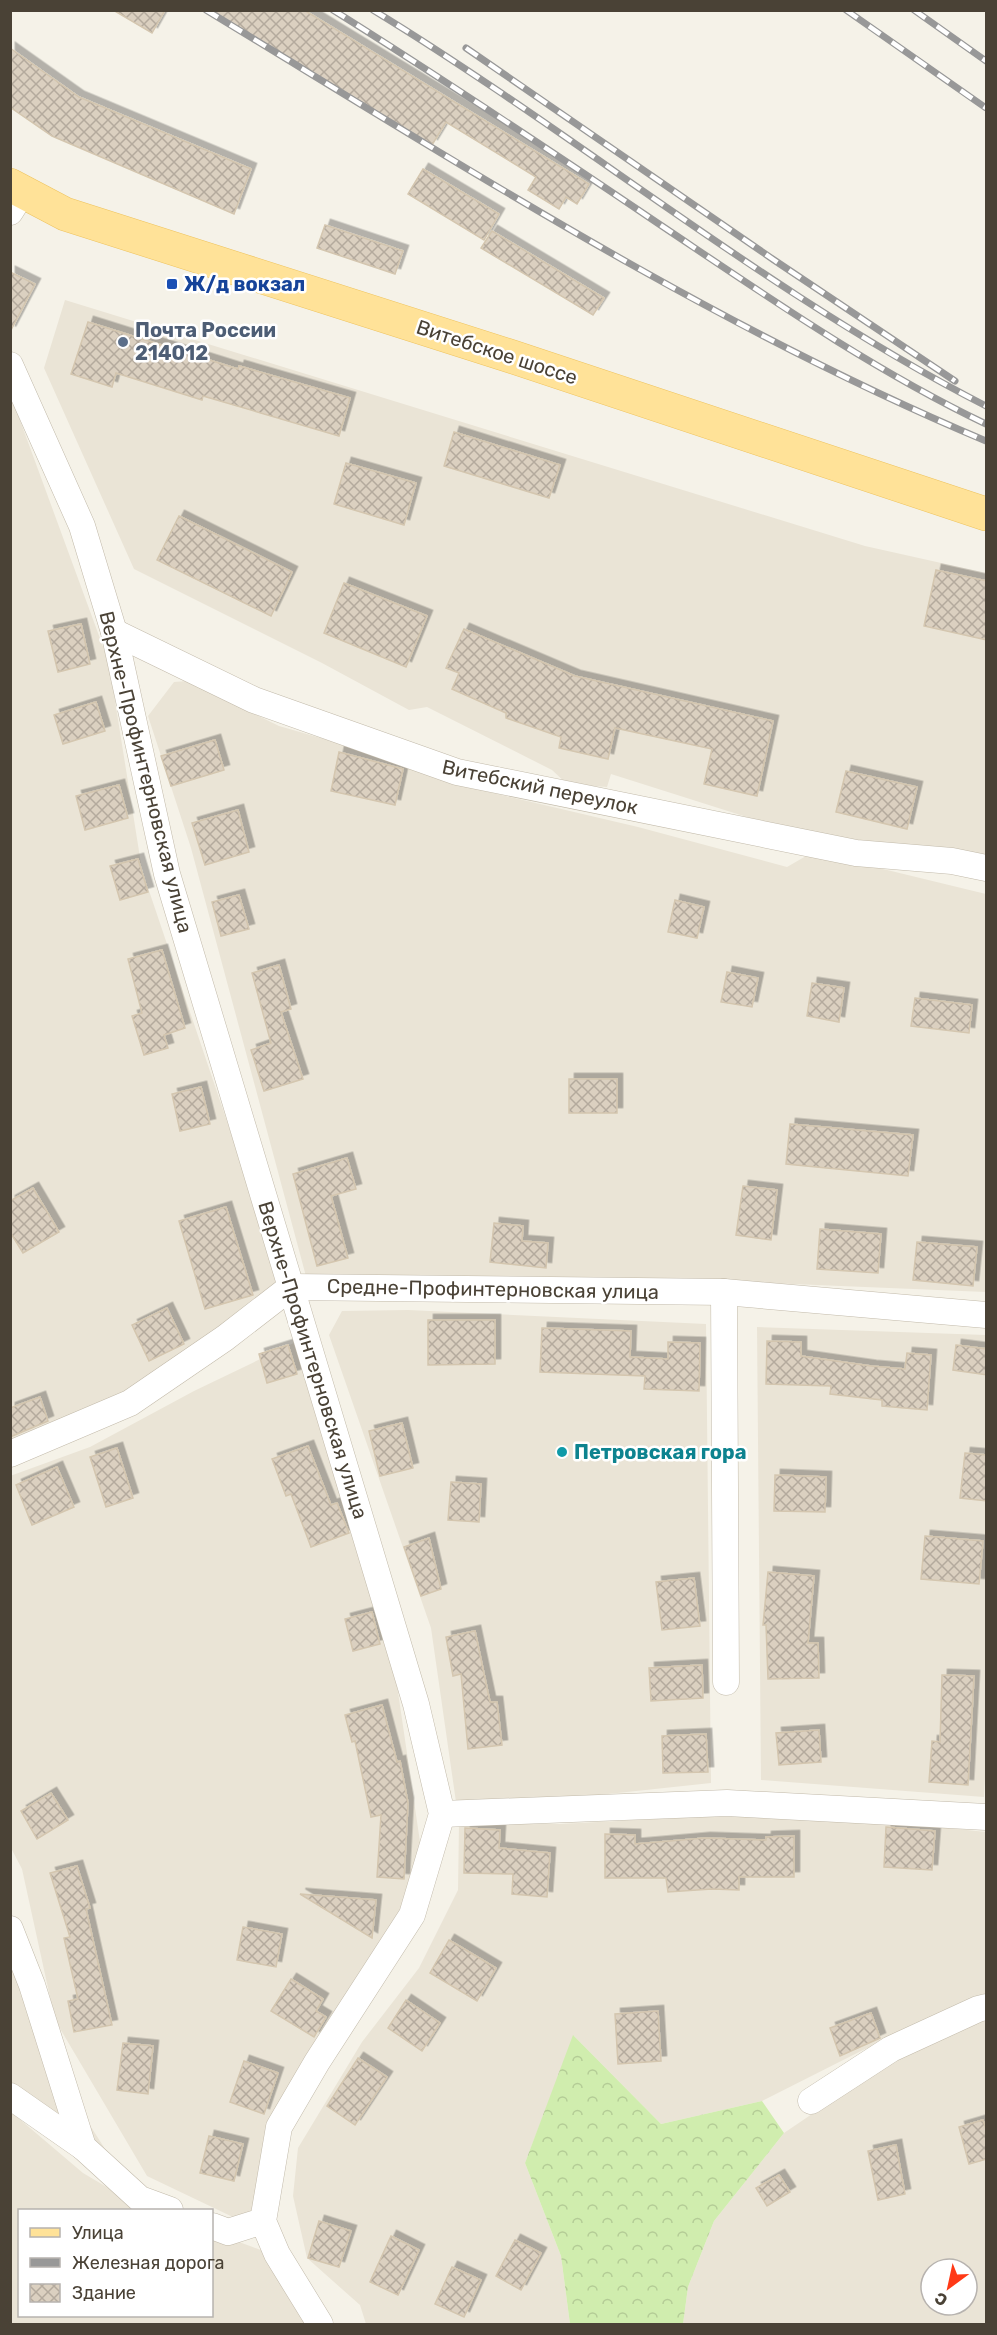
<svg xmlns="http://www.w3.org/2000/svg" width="997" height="2335" viewBox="0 0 997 2335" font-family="Rubik,sans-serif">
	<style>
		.residential { fill: #eae4d6; fill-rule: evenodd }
		.forest { fill: url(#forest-crowns) }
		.building { fill: url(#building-cross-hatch); stroke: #d4c6af; stroke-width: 1.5; filter: url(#shadow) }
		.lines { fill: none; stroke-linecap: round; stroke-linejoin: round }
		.minor-casing { stroke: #c2baaa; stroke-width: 27 }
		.primary-casing { stroke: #eec35e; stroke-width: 34 }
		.minor { stroke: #fff; stroke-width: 26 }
		.primary { stroke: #ffe298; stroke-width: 33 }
		.rail-casing { stroke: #989898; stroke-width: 7 }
		.rail { stroke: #fff; stroke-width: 4.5; stroke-dasharray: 14; stroke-linecap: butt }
		.transit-dot { fill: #1a4fb4; stroke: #fff; stroke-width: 2 }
		.service-dot { fill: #5c6f8a; stroke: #fff; stroke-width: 2 }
		.culture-dot { fill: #0f9aa8; stroke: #fff; stroke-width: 2 }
		.labels { text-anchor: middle; stroke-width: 5; stroke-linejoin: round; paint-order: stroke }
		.transit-label { font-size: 20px; font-weight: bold; fill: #164399; stroke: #fff; text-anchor: start }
		.service-label { font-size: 20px; font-weight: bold; fill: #4e5e75; stroke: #fff; text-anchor: start }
		.street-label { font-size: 20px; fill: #4a4236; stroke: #fff }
		.culture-label { font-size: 20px; font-weight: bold; fill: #0d838f; stroke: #fff; text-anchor: start }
	</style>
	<defs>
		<pattern id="forest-crowns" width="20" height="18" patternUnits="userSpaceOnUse" patternTransform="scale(1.5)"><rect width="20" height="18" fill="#d0edae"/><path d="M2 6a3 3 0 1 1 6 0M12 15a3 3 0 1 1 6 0" fill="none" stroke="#b4cc96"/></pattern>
		<pattern id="building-cross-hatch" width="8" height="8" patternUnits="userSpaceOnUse" patternTransform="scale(1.5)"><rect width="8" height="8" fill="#dbd0c0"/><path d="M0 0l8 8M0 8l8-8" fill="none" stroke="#b4aa9d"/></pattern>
		<filter id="shadow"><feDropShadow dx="5.5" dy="-5.5" stdDeviation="0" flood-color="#0004"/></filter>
	</defs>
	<rect width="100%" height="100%" fill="#f5f2e8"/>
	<g class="residential">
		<path d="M 65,300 L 865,546 L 986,573 L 986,859 L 781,828 L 611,774 L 607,787 L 567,784 L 552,770 L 427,707 L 409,710 L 322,663 L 134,569 L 44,368 Z"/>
		<path d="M 10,393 L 109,663 L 142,870 L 289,1305 L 10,1457 Z"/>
		<path d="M 187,681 L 279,726 L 460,778 L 463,786 L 638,827 L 787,867 L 813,852 L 986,894 L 986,1292 L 747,1282 L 307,1280 L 191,848 L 148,716 L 174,682 Z"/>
		<path d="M 408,1310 L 706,1324 L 711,1783 L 580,1797 L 456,1802 L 431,1628 L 329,1335 L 342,1311 Z"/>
		<path d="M 757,1327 L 986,1335 L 986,1758 L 984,1797 L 761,1780 Z"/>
		<path d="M 302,1339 L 386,1610 L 425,1876 L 273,2123 L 272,2212 L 237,2219 L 147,2176 L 55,2020 L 22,1869 L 11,1848 L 10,1476 L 90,1447 L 194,1391 Z"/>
		<path d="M 795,1812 L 986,1832 L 986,2000 L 863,2050 L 762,2101 L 661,2124 L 574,2036 L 525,2163 L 561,2256 L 570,2324 L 366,2324 L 360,2305 L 307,2258 L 293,2196 L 298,2148 L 362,2042 L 419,1968 L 458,1890 L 459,1824 L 559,1824 Z"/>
		<path d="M 10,1955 L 51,2064 L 112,2160 L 11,2086 Z"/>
		<path d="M 986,2021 L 986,2324 L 683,2324 L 688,2287 L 714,2221 L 784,2133 L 877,2070 L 974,2023 ZM 931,2269 L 967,2269 L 967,2305 L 931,2305 Z"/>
		<path d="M 10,2111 L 83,2173 L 137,2205 L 154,2210 L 20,2210 L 20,2316 L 212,2316 L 212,2232 L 285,2259 L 312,2324 L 11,2324 Z"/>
	</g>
	<path class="forest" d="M 573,2035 L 661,2124 L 762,2101 L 784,2133 L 714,2221 L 688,2287 L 683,2324 L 570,2324 L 561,2256 L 525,2163 Z"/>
	<g class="building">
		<path d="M 113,10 L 165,10 L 152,33 Z"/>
		<path d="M 210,10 L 304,10 L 589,184 L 577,204 L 566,197 L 559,209 L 528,190 L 536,177 L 446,122 L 432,145 Z"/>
		<path d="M 10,48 L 79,97 L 251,169 L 234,214 L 52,136 L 10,107 Z"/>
		<path d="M 423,169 L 499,214 L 484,240 L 408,194 Z"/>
		<path d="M 325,225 L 403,251 L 395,274 L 317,248 Z"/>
		<path d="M 492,231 L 604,298 L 593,315 L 481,248 Z"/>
		<path d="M 10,272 L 35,284 L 10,332 Z"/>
		<path d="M 88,322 L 238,369 L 239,366 L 350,398 L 339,436 L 203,396 L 202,400 L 116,373 L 112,387 L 71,374 Z"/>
		<path d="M 454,432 L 560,465 L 549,498 L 444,466 Z"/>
		<path d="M 346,463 L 416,483 L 404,525 L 334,504 Z"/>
		<path d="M 179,516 L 292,572 L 271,616 L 157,560 Z"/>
		<path d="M 936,570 L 987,581 L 987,640 L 924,626 Z"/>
		<path d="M 344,583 L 427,616 L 406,667 L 324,633 Z"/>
		<path d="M 81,624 L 90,664 L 58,672 L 48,631 Z"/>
		<path d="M 464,629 L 575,676 L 773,721 L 757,796 L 704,784 L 712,749 L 615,728 L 608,759 L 559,748 L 561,737 L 506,718 L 506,713 L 452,689 L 459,673 L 446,668 Z"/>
		<path d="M 96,702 L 105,731 L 63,744 L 54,715 Z"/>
		<path d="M 215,740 L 224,770 L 171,786 L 161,756 Z"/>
		<path d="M 339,752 L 403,769 L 395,805 L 331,791 Z"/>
		<path d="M 846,771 L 917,787 L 907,829 L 836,812 Z"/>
		<path d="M 119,785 L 128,818 L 85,830 L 76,796 Z"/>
		<path d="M 238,810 L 249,852 L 205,865 L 192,823 Z"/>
		<path d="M 138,859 L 148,892 L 120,900 L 110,866 Z"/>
		<path d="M 239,895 L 249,929 L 221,936 L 212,902 Z"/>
		<path d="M 675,900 L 704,907 L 697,938 L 668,932 Z"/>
		<path d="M 162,950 L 185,1028 L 164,1035 L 168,1048 L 144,1055 L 132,1016 L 142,1013 L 128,959 Z"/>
		<path d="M 279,965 L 291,1009 L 281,1012 L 303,1079 L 264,1091 L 251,1050 L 271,1043 L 252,973 Z"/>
		<path d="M 727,972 L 758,978 L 752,1007 L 721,1002 Z"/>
		<path d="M 812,983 L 844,988 L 839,1022 L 807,1016 Z"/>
		<path d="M 915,998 L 972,1005 L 969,1033 L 911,1026 Z"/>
		<rect x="569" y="1079" width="48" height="34"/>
		<path d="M 201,1087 L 210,1124 L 180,1131 L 172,1094 Z"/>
		<path d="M 790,1124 L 913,1135 L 908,1176 L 786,1164 Z"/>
		<path d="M 347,1158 L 356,1189 L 331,1196 L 348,1258 L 317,1266 L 293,1174 Z"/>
		<path d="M 743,1186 L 777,1190 L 771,1240 L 736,1235 Z"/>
		<path d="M 33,1188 L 59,1232 L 23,1253 L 10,1232 L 10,1201 Z"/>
		<path d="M 226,1207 L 253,1295 L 205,1309 L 179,1221 Z"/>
		<path d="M 494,1223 L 523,1226 L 522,1241 L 548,1243 L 546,1268 L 490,1262 Z"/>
		<path d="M 820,1229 L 881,1234 L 878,1273 L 817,1269 Z"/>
		<path d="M 917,1242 L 977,1247 L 973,1286 L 913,1280 Z"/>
		<path d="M 167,1308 L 184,1344 L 149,1361 L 132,1325 Z"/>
		<path d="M 428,1320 L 495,1320 L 495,1364 L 428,1365 Z"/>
		<path d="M 542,1328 L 631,1331 L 630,1357 L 668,1359 L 668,1342 L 700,1343 L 699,1391 L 644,1389 L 645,1376 L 540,1372 Z"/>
		<path d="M 767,1341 L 801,1342 L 801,1356 L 871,1366 L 905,1369 L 907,1353 L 931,1355 L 927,1410 L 882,1406 L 882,1400 L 830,1394 L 831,1386 L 766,1384 Z"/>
		<path d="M 288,1345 L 297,1374 L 267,1383 L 259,1354 Z"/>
		<path d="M 956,1345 L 987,1349 L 987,1375 L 953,1370 Z"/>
		<path d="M 40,1397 L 48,1421 L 10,1437 L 10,1408 Z"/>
		<path d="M 402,1423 L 413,1468 L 380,1476 L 369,1431 Z"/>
		<path d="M 308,1446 L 331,1505 L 337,1503 L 349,1533 L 311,1547 L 291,1494 L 286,1496 L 272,1459 Z"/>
		<path d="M 117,1448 L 133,1498 L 106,1507 L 90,1457 Z"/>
		<path d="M 965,1453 L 987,1455 L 987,1501 L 960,1498 Z"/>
		<path d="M 57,1467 L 74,1507 L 32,1525 L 16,1485 Z"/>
		<path d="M 775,1475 L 826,1477 L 825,1512 L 774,1511 Z"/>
		<path d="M 451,1482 L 481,1484 L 479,1522 L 448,1520 Z"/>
		<path d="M 925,1536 L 983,1541 L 979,1584 L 921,1579 Z"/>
		<path d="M 429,1538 L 441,1589 L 421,1596 L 404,1547 Z"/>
		<path d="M 768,1572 L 814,1576 L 808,1643 L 818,1643 L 819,1678 L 768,1679 L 766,1625 L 763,1625 Z"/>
		<path d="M 694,1578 L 700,1626 L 662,1630 L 656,1582 Z"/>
		<path d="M 372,1612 L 380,1644 L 353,1651 L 345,1619 Z"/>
		<path d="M 475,1631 L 490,1702 L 497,1702 L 502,1745 L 468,1749 L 461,1674 L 453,1676 L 446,1637 Z"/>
		<path d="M 702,1665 L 703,1698 L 651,1701 L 649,1668 Z"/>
		<path d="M 942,1675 L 974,1676 L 968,1785 L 929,1782 L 932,1741 L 940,1742 Z"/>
		<path d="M 382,1705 L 397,1762 L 400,1761 L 408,1803 L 404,1879 L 377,1877 L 381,1815 L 371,1817 L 355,1741 L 352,1742 L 345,1715 Z"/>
		<path d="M 819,1730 L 821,1762 L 779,1765 L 776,1733 Z"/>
		<path d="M 706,1734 L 708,1772 L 663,1773 L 662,1736 Z"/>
		<path d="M 51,1793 L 68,1820 L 37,1839 L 21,1811 Z"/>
		<path d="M 886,1827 L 935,1831 L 932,1870 L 884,1867 Z"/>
		<path d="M 465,1828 L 500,1830 L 499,1848 L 550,1853 L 547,1897 L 512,1894 L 513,1874 L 464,1873 Z"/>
		<path d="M 605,1834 L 635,1835 L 635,1844 L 705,1838 L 766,1840 L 766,1837 L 794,1836 L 794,1877 L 739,1877 L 739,1890 L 712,1889 L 668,1892 L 666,1878 L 605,1878 Z"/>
		<path d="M 77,1866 L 90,1908 L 86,1909 L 112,2025 L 74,2032 L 68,2001 L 78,1999 L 64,1938 L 70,1937 L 50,1873 Z"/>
		<path d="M 300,1894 L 376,1900 L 372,1938 Z"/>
		<path d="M 243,1927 L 282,1934 L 276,1967 L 237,1960 Z"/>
		<path d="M 449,1940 L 496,1968 L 477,2001 L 430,1973 Z"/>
		<path d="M 291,1979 L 323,1999 L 316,2011 L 326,2017 L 314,2037 L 271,2011 Z"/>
		<path d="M 406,2000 L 440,2023 L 422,2051 L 388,2028 Z"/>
		<path d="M 658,2011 L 661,2061 L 618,2064 L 615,2014 Z"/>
		<path d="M 871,2013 L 880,2038 L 840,2056 L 830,2028 Z"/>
		<path d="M 123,2043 L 153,2046 L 148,2094 L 117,2090 Z"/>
		<path d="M 358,2058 L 387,2077 L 355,2125 L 327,2106 Z"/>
		<path d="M 244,2061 L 278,2073 L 264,2114 L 230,2102 Z"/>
		<path d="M 983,2120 L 987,2132 L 987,2159 L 969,2164 L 959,2127 Z"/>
		<path d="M 209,2136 L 243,2144 L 234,2181 L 200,2173 Z"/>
		<path d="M 896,2145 L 905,2194 L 878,2200 L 868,2151 Z"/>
		<path d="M 779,2175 L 790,2192 L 767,2206 L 756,2188 Z"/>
		<path d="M 319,2221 L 351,2231 L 339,2267 L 308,2258 Z"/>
		<path d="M 391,2236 L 419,2250 L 398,2295 L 370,2282 Z"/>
		<path d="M 515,2240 L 541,2253 L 521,2290 L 496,2276 Z"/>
		<path d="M 452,2267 L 481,2280 L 464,2317 L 435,2304 Z"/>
	</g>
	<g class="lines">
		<g class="minor-casing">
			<g id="minor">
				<path d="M 10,212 L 22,193"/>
				<path d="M 10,365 L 82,526 L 114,632 L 167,874 L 416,1704 L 442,1814 L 412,1915 L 317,2062 L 279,2127 L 263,2221 L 277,2254 L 320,2324"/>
				<path d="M 114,632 L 254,700 L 457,772 L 856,853 L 952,861 L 986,868"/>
				<path d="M 724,1292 L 726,1682"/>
				<path d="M 10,1454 L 130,1403 L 225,1338 L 291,1287 L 724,1292 L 986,1315"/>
				<path d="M 442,1814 L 727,1803 L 986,1817"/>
				<path d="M 10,1929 L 32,1985 L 83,2147 L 140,2199 L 170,2210"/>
				<path d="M 10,2096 L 83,2147"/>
				<path d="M 811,2101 L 891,2049 L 978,2009 L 986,2007"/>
				<path d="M 212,2226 L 228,2232 L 263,2221"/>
			</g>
		</g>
		<g class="primary-casing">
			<path id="primary" d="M 10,185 L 65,214 L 513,357 L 986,514"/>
		</g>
		<use href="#minor" class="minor"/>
		<use href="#primary" class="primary"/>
		<g class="rail-casing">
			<g id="rail">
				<path d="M 206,10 C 460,164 712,326 986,441"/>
				<path d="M 333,10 C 443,79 551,151 659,224 C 765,295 871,369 986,424"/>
				<path d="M 373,10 C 581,137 769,295 986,406"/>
				<path d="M 846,10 L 986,108"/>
				<path d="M 914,10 L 986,61"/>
				<path d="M 466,48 L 774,260 L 955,381"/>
			</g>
		</g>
		<use href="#rail" class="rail"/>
	</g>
	<rect class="transit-dot" x="166" y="278" width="12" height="12" rx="3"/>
	<circle class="service-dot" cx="123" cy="342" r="6"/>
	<circle class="culture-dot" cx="562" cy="1452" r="6"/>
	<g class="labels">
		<g class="transit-label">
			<text x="184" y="291">Ж/д вокзал</text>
		</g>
		<g class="service-label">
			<text x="135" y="337">Почта России<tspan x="135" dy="23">214012</tspan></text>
		</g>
		<g class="street-label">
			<text transform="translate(497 352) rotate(18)" y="7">Витебское шоссе</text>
			<text transform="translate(146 772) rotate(76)" y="7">Верхне-Профинтерновская улица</text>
			<text transform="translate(540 787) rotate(12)" y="7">Витебский переулок</text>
			<text transform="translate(493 1289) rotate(1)" y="7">Средне-Профинтерновская улица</text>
			<text transform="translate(313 1360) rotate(73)" y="7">Верхне-Профинтерновская улица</text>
		</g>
		<g class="culture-label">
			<text x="574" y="1459">Петровская гора</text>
		</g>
	</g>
	<rect width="997" height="2335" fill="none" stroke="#4a4236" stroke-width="24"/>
	<rect x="18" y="2209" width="195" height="108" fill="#ffffff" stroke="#b7b3af" stroke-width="1.5"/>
	<rect x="30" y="2228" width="30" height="9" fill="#ffe298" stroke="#b7b3af" stroke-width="1.5"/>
	<text x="72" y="2239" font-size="18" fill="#4a4236">Улица</text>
	<rect x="30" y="2258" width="30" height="9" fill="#989898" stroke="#b7b3af" stroke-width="1.5"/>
	<text x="72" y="2269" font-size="18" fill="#4a4236">Железная дорога</text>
	<rect x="30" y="2284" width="30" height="18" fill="url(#building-cross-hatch)" stroke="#b7b3af" stroke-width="1.5"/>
	<text x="72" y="2299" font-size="18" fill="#4a4236">Здание</text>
	<g transform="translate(949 2287) rotate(213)"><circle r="28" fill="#ffffff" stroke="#b7b3af" stroke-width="1.5"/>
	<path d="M0-4.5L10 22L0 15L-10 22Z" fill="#ff3916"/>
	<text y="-9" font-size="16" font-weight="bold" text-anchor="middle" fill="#4a4236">С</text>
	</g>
</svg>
